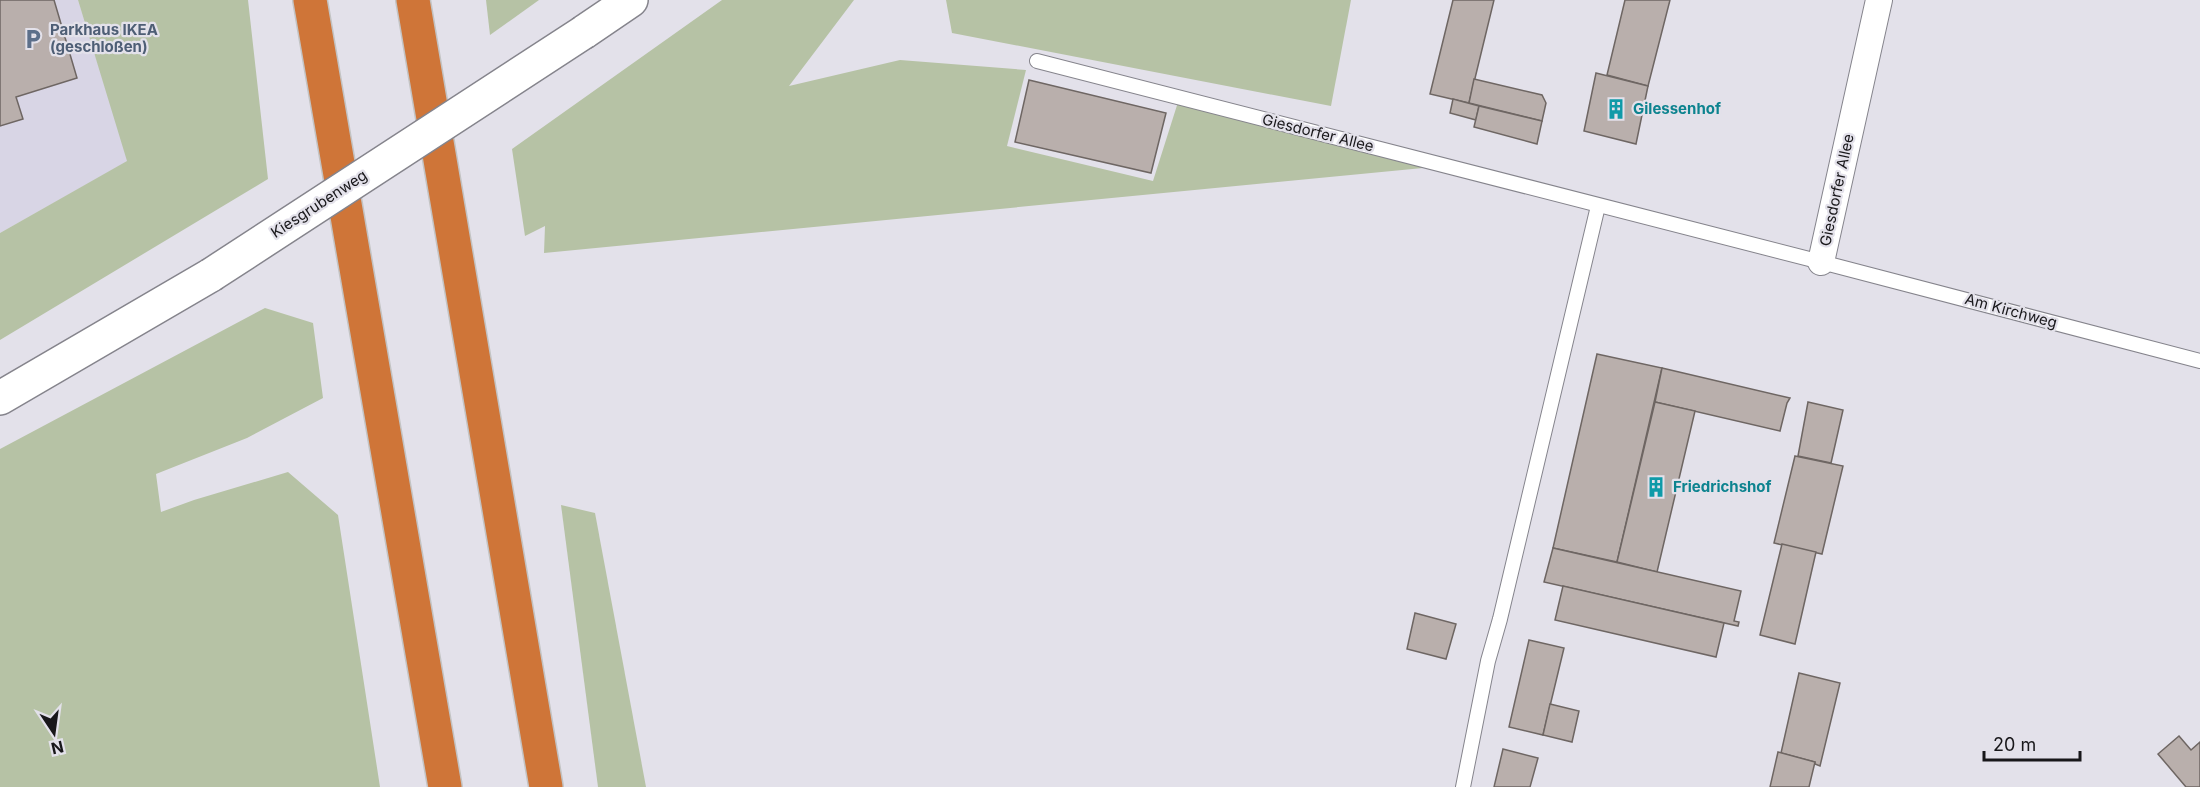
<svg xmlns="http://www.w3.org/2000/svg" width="2200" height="787" viewBox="0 0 2200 787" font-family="Inter,sans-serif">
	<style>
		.built { fill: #d8d5e5 }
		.green { fill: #b6c2a5 }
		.building { fill: #b9afac; stroke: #6e6663; stroke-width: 1.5 }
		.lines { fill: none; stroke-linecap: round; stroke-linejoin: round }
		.lane-casing { stroke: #85848c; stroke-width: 16 }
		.street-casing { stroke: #85848c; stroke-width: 28 }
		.secondary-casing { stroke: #85848c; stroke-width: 36 }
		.highway-casing { stroke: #c3c3c3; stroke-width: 36 }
		.lane { stroke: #fff; stroke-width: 14 }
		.street { stroke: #fff; stroke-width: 26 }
		.secondary { stroke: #fff; stroke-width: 33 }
		.highway { stroke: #cf7538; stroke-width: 33 }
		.secondary-bridge-casing { stroke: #85848c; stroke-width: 36; stroke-linecap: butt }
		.secondary-bridge { stroke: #fff; stroke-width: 33 }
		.labels { text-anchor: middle; stroke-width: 4.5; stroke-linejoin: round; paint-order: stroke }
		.service-label { font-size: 15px; font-weight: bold; fill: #4e5e75; stroke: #e3e1ea; text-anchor: start }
		.culture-label { font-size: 15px; font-weight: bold; fill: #0d838f; stroke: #e3e1ea; text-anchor: start }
		.street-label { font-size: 15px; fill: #18171a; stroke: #e3e1ea }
	</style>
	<rect width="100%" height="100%" fill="#e3e1ea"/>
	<path class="built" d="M 0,0 L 78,0 L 128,161 L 0,233 Z"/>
	<g class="green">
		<path d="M 78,0 L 248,0 L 268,179 L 0,340 L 0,233 L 127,161 Z"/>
		<path d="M 486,0 L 539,0 L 490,35 Z"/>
		<path d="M 722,0 L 854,0 L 789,86 L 900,60 L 1026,70 L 1007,146 L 1153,181 L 1179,99 L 1454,165 L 544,253 L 545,226 L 525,236 L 512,149 Z"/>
		<path d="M 946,0 L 1351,0 L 1331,106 L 952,33 Z"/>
		<path d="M 265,308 L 313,323 L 323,398 L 247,438 L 156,474 L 161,512 L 194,500 L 288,472 L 338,515 L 380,787 L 0,787 L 0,449 Z"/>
		<path d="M 561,505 L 595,513 L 646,787 L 598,787 Z"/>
	</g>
	<g class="building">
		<path d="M 0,0 L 54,0 L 77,78 L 16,97 L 23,119 L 0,126 Z"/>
		<path d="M 1453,0 L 1494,0 L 1469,103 L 1430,94 Z"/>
		<path d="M 1625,0 L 1670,0 L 1648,86 L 1607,75 Z"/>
		<path d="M 1596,73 L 1648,86 L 1636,144 L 1584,131 Z"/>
		<path d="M 1474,79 L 1542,95 L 1546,103 L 1542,121 L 1469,103 Z"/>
		<path d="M 1029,80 L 1166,113 L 1151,173 L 1015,142 Z"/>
		<path d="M 1453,99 L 1479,106 L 1476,120 L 1450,113 Z"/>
		<path d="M 1479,106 L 1542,121 L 1537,144 L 1474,127 Z"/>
		<path d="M 1597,354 L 1662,368 L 1617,562 L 1553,548 Z"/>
		<path d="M 1662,368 L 1790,398 L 1787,403 L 1780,431 L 1655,402 Z"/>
		<path d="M 1655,402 L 1695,411 L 1657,572 L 1617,562 Z"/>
		<path d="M 1808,402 L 1843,410 L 1831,463 L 1798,456 Z"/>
		<path d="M 1795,456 L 1843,466 L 1822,554 L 1774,543 Z"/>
		<path d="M 1782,544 L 1816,552 L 1795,644 L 1760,635 Z"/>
		<path d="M 1553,548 L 1741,591 L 1734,621 L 1739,622 L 1738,626 L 1544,582 Z"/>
		<path d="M 1563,586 L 1724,623 L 1716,657 L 1555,620 Z"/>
		<path d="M 1415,613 L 1456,624 L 1446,659 L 1407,649 Z"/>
		<path d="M 1529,640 L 1564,648 L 1543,735 L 1509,727 Z"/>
		<path d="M 1799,673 L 1840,683 L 1820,766 L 1815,764 L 1815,762 L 1781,753 Z"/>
		<path d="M 1550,704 L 1579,711 L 1572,742 L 1543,735 Z"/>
		<path d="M 2179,736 L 2191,750 L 2200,742 L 2200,787 L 2186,787 L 2158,754 Z"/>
		<path d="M 1503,749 L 1538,758 L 1530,787 L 1494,787 Z"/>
		<path d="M 1778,752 L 1815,762 L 1809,787 L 1770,787 Z"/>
	</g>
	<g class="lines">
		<g class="lane-casing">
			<g id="lane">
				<path d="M 1037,61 L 1821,262 L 2200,361"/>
				<path d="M 1463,787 L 1488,661 L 1500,619 L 1598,206"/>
			</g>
		</g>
		<g class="street-casing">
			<path id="street" d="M 1821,262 L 1879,0"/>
		</g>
		<g class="secondary-casing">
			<g id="secondary">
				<path d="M 584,32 L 631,0"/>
				<path d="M 0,398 L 211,275"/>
			</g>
		</g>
		<g class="highway-casing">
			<g id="highway">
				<path d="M 310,0 L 445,787"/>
				<path d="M 413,0 L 546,787"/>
			</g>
		</g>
		<use href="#lane" class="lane"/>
		<use href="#street" class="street"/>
		<use href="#secondary" class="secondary"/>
		<use href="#highway" class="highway"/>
		<g class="secondary-bridge-casing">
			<path id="secondary-bridge" d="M 211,275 L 584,32"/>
		</g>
		<use href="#secondary-bridge" class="secondary-bridge"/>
	</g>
	<defs>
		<g id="parking-bare" transform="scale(1.62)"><path d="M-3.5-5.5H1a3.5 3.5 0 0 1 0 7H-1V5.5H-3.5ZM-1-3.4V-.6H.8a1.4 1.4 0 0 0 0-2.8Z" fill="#5c6f8a" stroke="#e3e1ea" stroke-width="2.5" paint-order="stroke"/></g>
		<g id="building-bare" transform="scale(1.62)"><path d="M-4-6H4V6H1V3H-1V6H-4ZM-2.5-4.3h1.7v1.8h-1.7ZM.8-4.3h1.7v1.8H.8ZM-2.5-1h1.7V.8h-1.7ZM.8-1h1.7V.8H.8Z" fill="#0f9aa8" stroke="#e3e1ea" stroke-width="2.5" paint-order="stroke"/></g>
	</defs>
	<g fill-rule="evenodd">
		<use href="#parking-bare" x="33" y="39"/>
		<use href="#building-bare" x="1616" y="109"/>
		<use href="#building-bare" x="1656" y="487"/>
	</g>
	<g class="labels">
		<g class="service-label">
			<text x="50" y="35">Parkhaus IKEA<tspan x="50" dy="17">(geschloßen)</tspan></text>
		</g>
		<g class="culture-label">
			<text x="1633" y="114">Gilessenhof</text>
			<text x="1673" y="492">Friedrichshof</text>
		</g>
		<g class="street-label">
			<text transform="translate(1318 133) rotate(14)" y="5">Giesdorfer Allee</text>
			<text transform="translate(1837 190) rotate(-78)" y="5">Giesdorfer Allee</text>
			<text transform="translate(319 204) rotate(-33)" y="5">Kiesgrubenweg</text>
			<text transform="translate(2011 311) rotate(15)" y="5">Am Kirchweg</text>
		</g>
	</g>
	<g transform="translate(54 733) rotate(167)" stroke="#e3e1ea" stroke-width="4.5" paint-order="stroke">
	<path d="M0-4.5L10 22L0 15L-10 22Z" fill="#18171a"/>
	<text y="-9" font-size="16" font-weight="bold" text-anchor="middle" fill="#18171a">N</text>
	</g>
	<path d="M1984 751v9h96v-9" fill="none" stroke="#18171a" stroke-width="3"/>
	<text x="1993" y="751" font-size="18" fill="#18171a" stroke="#e3e1ea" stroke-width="4.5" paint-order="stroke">20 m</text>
</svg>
